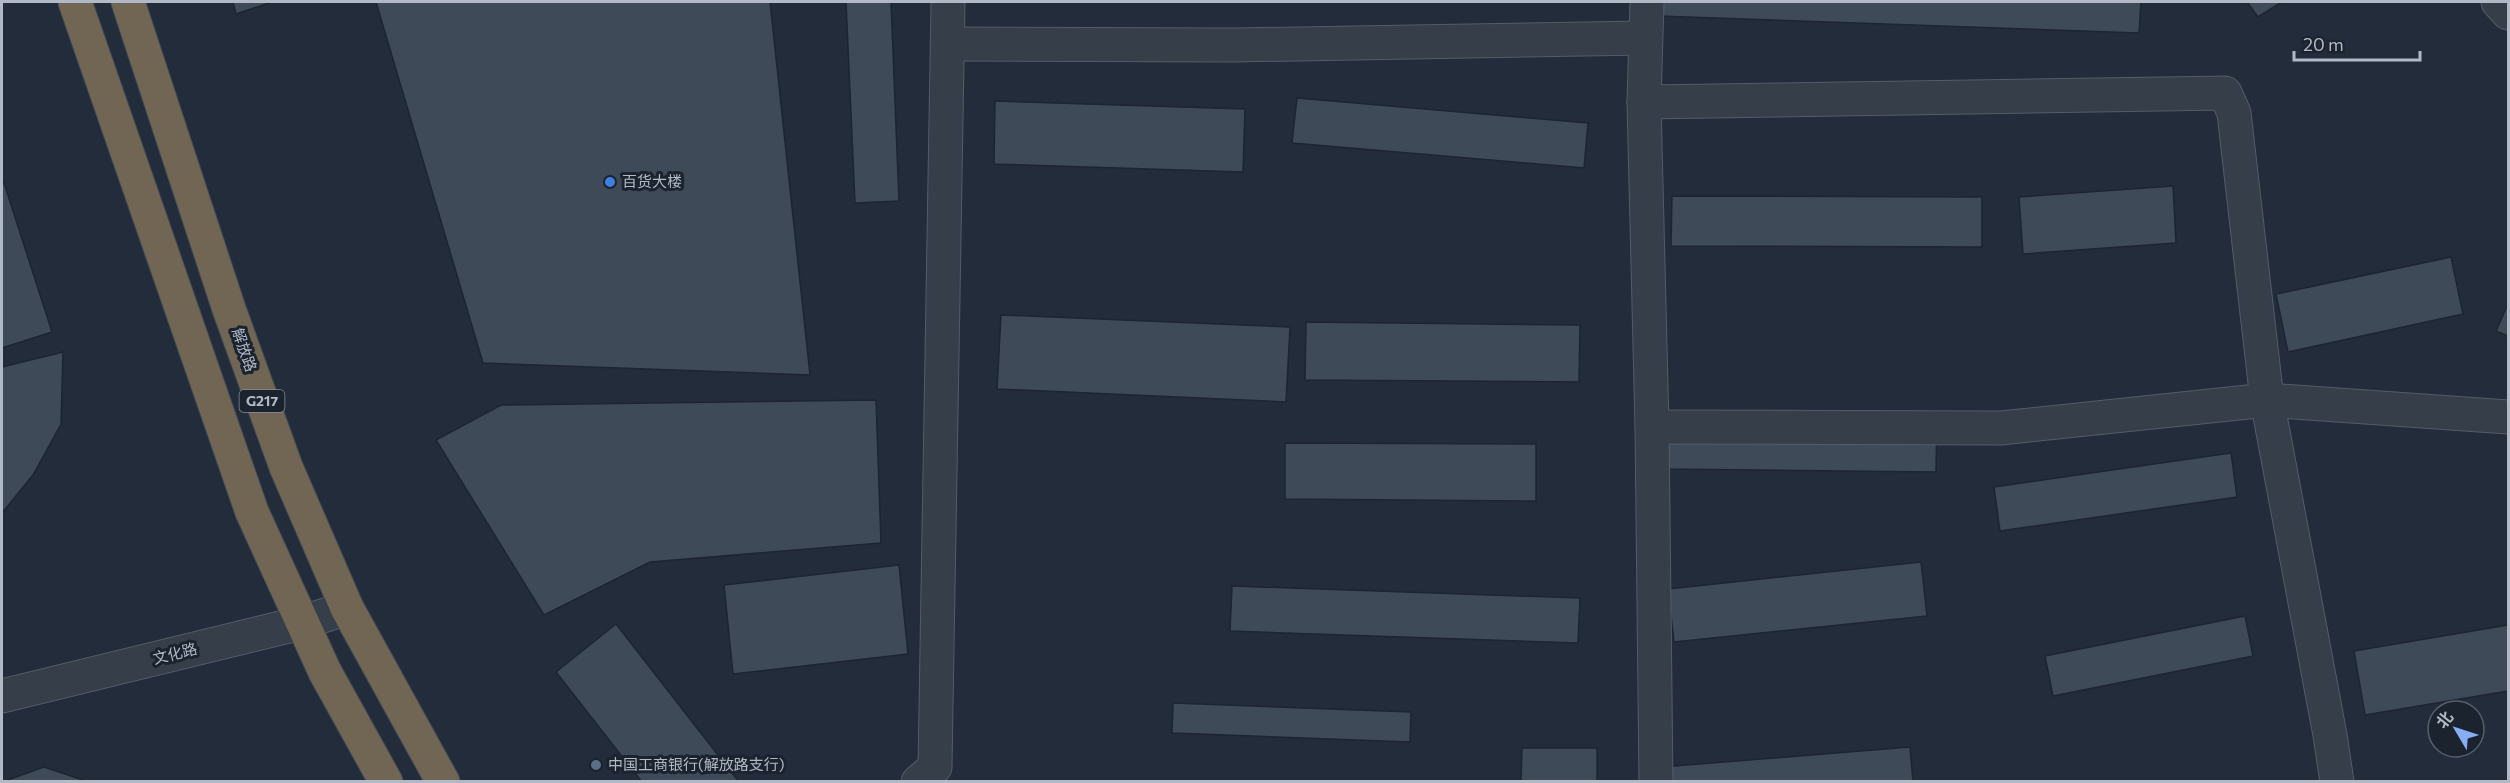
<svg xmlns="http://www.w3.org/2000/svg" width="2510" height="783" viewBox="0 0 2510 783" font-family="Commissioner,'Noto Sans SC',sans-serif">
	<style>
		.building { fill: #3f4a59; stroke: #1d2531; stroke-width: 1.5 }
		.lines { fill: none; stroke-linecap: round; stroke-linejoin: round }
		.minor-casing { stroke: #545c68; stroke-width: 35 }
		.highway-casing { stroke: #414955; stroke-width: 35 }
		.minor { stroke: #363e4a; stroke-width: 33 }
		.highway { stroke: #706653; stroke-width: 33 }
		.shop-dot { fill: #3f7fe0; stroke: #1b232f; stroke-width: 2 }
		.service-dot { fill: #5c6f8a; stroke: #1b232f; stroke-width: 2 }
		.labels { text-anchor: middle; stroke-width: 6; stroke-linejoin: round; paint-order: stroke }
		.shield { fill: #1b232f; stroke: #848c99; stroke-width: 1.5 }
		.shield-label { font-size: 14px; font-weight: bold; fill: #b1b9c6 }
		.poi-label { font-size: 15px; fill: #b1b9c6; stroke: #1b232f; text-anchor: start }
		.street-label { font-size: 15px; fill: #b1b9c6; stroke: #1b232f }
	</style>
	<rect width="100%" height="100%" fill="#232c3a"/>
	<g class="building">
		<path d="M 233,2 L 272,2 L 236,14 Z"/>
		<path d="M 376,2 L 770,2 L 810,375 L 483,363 Z"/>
		<path d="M 846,2 L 891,2 L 899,201 L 855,203 Z"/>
		<path d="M 1660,2 L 2141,2 L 2139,33 L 1659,16 Z"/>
		<path d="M 2247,2 L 2282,2 L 2258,17 Z"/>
		<path d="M 1297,98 L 1588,123 L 1584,168 L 1292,143 Z"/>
		<path d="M 995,101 L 1245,109 L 1243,172 L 994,164 Z"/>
		<path d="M 4,183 L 52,332 L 2,348 L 2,184 Z"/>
		<path d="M 2173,186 L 2176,243 L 2023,254 L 2019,197 Z"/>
		<path d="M 1672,196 L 1982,197 L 1982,247 L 1671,246 Z"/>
		<path d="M 2451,257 L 2463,314 L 2288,352 L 2276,294 Z"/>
		<path d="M 2508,304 L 2508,336 L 2496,331 Z"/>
		<path d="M 1001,315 L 1290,327 L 1286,402 L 997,389 Z"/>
		<path d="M 1306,322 L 1580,325 L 1579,382 L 1305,380 Z"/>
		<path d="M 63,352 L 61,424 L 33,475 L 2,513 L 2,367 Z"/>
		<path d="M 876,400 L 881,543 L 650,562 L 544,615 L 436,440 L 501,405 Z"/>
		<path d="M 1667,410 L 1937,413 L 1936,472 L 1666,469 Z"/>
		<path d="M 1285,443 L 1536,444 L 1536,501 L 1285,499 Z"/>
		<path d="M 2231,453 L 2237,497 L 2000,531 L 1994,487 Z"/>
		<path d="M 1921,562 L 1927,616 L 1674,642 L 1668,589 Z"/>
		<path d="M 899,565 L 908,654 L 733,674 L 724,585 Z"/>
		<path d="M 1232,586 L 1580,598 L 1578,643 L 1230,631 Z"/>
		<path d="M 2245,616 L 2253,656 L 2053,696 L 2045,656 Z"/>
		<path d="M 616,624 L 739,782 L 642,782 L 556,672 Z"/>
		<path d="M 2508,625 L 2508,691 L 2365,715 L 2354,651 Z"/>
		<path d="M 1173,703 L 1411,712 L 1410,742 L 1172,733 Z"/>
		<path d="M 1910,747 L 1913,782 L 1663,782 L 1662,767 Z"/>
		<path d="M 1522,748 L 1597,748 L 1597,782 L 1521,782 Z"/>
		<path d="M 44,767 L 89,782 L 2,782 Z"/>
	</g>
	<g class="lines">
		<g class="minor-casing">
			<g id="minor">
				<path d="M 1647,2 L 1644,102 L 1652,427 L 1656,782"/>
				<path d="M 2498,2 L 2508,13"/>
				<path d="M 948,44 L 1234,45 L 1645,38"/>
				<path d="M 1644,102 L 2225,93 L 2234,113 L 2267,400 L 2330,735 L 2337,782"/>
				<path d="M 1652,427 L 2001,428 L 2267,400 L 2508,417"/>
				<path d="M 2,696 L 301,623 L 347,608"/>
				<path d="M 918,782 L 935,767 L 948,2"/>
			</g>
		</g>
		<g class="highway-casing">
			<g id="highway">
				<path d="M 75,2 L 252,512 L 325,672 L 386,782"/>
				<path d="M 128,2 L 229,309 L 286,467 L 347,608 L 443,782"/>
			</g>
		</g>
		<use href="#minor" class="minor"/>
		<use href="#highway" class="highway"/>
	</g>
	<circle class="shop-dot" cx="610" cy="182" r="6"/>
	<circle class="service-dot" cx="596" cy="765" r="6"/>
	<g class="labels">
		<rect class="shield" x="239.5" y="390" width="45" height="22" rx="4.5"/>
		<g class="shield-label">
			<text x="262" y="406">G217</text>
		</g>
		<g class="poi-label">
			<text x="622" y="187">百货大楼</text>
			<text x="608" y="770">中国工商银行(解放路支行)</text>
		</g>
		<g class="street-label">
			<text transform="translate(244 350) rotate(71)" y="5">解放路</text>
			<text transform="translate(175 654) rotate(-14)" y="5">文化路</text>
		</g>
	</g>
	<rect width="2510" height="783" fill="none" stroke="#b1b9c6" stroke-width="6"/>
	<g transform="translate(2456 729) rotate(309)"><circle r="28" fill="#1b232f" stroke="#575f6b" stroke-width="1.5"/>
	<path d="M0-4.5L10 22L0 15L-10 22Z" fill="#87aef5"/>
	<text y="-9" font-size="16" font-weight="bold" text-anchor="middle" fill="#b1b9c6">北</text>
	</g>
	<path d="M2294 51v9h126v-9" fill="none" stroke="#b1b9c6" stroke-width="3"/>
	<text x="2303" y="51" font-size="18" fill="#b1b9c6" stroke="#1b232f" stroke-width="4.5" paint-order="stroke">20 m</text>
</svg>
